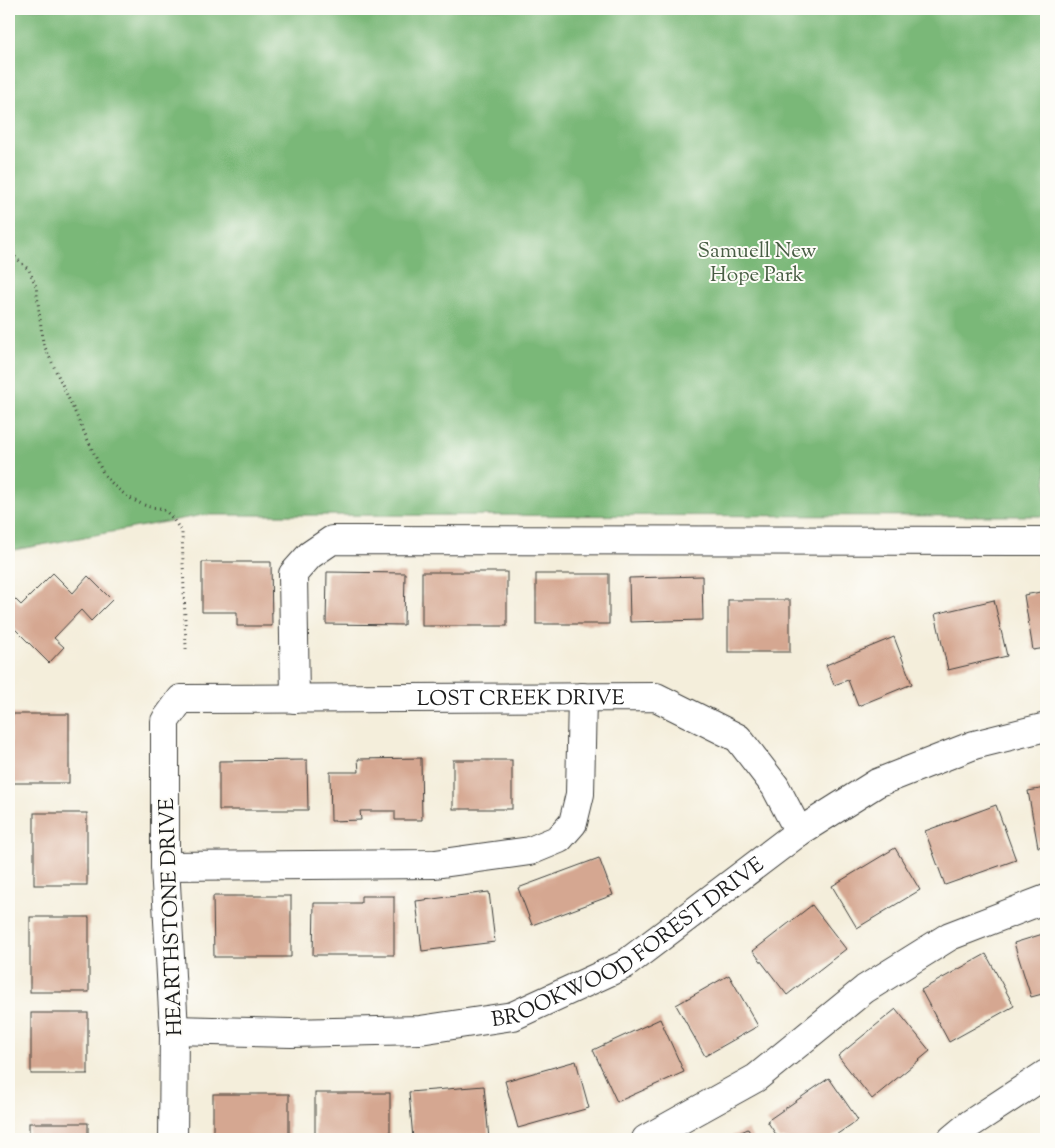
<svg xmlns="http://www.w3.org/2000/svg" width="1055" height="1148" viewBox="0 0 1055 1148" font-family="'Sorts Mill Goudy',serif">
	<style>
		.forest { fill: #7ab878; stroke: #4b6a4a }
		.building { fill: #d5a791 }
		.lines { fill: none; stroke-linecap: round; stroke-linejoin: round }
		.minor-casing { stroke: #3c3c39; stroke-width: 30 }
		.path { stroke: #3c3c39; stroke-width: 3; stroke-dasharray: 1 4; stroke-linecap: butt }
		.minor { stroke: #fff; stroke-width: 28 }
		.labels { text-anchor: middle; stroke-width: 4; stroke-linejoin: round; paint-order: stroke }
		.park-label { font-size: 21px; fill: #485d44; stroke: #fdfcf7 }
		.street-label { font-size: 21px; fill: #1c1c1c; stroke: #fdfcf7 }
	</style>
	<rect width="100%" height="100%" fill="#fdfcf7"/>
	<filter id="ink" filterUnits="userSpaceOnUse"><feTurbulence type="fractalNoise" baseFrequency=".02" numOctaves="2"/><feDisplacementMap in="SourceGraphic" scale="10" xChannelSelector="R" yChannelSelector="G"/><feConvolveMatrix kernelMatrix="1 2 1 2 8 2 1 2 1" color-interpolation-filters="sRGB"/></filter>
	<filter id="wash" filterUnits="userSpaceOnUse"><feTurbulence type="fractalNoise" baseFrequency=".0096" numOctaves="4" result="noise"/><feDisplacementMap in="SourceGraphic" scale="20" xChannelSelector="R" yChannelSelector="G"/><feGaussianBlur stdDeviation="1.12" result="paint"/><feColorMatrix in="noise" values="0 0 0 0 0 0 0 0 0 0 0 0 0 0 0 0 0 1.4 0 .05"/><feComposite in="paint" operator="in"/></filter>
	<g filter="url(#wash)">
		<rect width="100%" height="100%" fill="#f4eedb"/>
		<path class="forest" d="M 9,9 L 1046,9 L 1046,516 L 203,515 L 9,551 Z"/>
		<g id="blocks">
			<g class="building">
				<path d="M 202,562 L 271,562 L 272,626 L 237,626 L 237,612 L 202,612 Z"/>
				<path d="M 327,572 L 405,573 L 404,625 L 326,624 Z"/>
				<rect x="422" y="572" width="85" height="54"/>
				<path d="M 53,573 L 73,593 L 88,576 L 112,600 L 91,621 L 81,610 L 54,638 L 64,647 L 49,663 L 9,623 L 9,600 L 12,596 L 21,605 Z"/>
				<rect x="536" y="574" width="73" height="50"/>
				<path d="M 702,576 L 703,620 L 630,622 L 629,578 Z"/>
				<path d="M 1046,591 L 1046,648 L 1033,650 L 1024,595 Z"/>
				<rect x="728" y="600" width="62" height="52"/>
				<path d="M 994,600 L 1007,656 L 948,670 L 935,614 Z"/>
				<path d="M 894,637 L 912,684 L 858,706 L 848,680 L 834,685 L 826,665 Z"/>
				<rect x="11" y="714" width="58" height="69"/>
				<path d="M 421,758 L 422,820 L 395,820 L 395,811 L 360,811 L 361,820 L 331,821 L 330,772 L 359,772 L 358,759 Z"/>
				<path d="M 307,760 L 308,810 L 219,810 L 219,761 Z"/>
				<rect x="453" y="760" width="59" height="49"/>
				<path d="M 1046,788 L 1046,846 L 1038,847 L 1028,791 Z"/>
				<path d="M 996,805 L 1016,860 L 945,885 L 925,831 Z"/>
				<rect x="34" y="813" width="53" height="72"/>
				<path d="M 895,848 L 920,890 L 857,928 L 832,886 Z"/>
				<path d="M 599,858 L 613,895 L 532,925 L 518,888 Z"/>
				<path d="M 489,892 L 495,942 L 422,951 L 416,901 Z"/>
				<path d="M 213,896 L 291,896 L 291,957 L 214,957 Z"/>
				<path d="M 361,896 L 394,896 L 394,955 L 313,955 L 314,903 L 361,903 Z"/>
				<path d="M 812,905 L 846,949 L 787,995 L 753,951 Z"/>
				<rect x="30" y="917" width="59" height="75"/>
				<path d="M 1046,933 L 1046,993 L 1031,997 L 1014,943 Z"/>
				<path d="M 986,954 L 1014,1006 L 949,1042 L 921,990 Z"/>
				<path d="M 729,975 L 758,1026 L 705,1056 L 676,1005 Z"/>
				<path d="M 896,1009 L 930,1051 L 872,1099 L 838,1056 Z"/>
				<rect x="31" y="1013" width="57" height="61"/>
				<path d="M 660,1019 L 684,1072 L 617,1102 L 593,1050 Z"/>
				<path d="M 576,1061 L 589,1108 L 518,1128 L 505,1081 Z"/>
				<path d="M 829,1078 L 858,1120 L 830,1139 L 779,1139 L 767,1121 Z"/>
				<path d="M 484,1086 L 489,1139 L 413,1139 L 409,1092 Z"/>
				<rect x="315" y="1093" width="75" height="46"/>
				<rect x="213" y="1094" width="76" height="45"/>
				<rect x="29" y="1123" width="59" height="16"/>
				<path d="M 748,1129 L 753,1139 L 725,1139 Z"/>
			</g>
		</g>
	</g>
	<g filter="url(#ink)">
		<use href="#blocks" fill-opacity="0" stroke="#3c3c39" stroke-width="1"/>
		<g class="lines">
			<g class="minor-casing">
				<g id="minor">
					<path d="M 295,699 L 293,574 L 310,555 L 332,540 L 1046,541"/>
					<path d="M 165,866 L 435,864 L 530,851 L 559,839 L 573,823 L 580,794 L 582,697"/>
					<path id="s1" d="M 174,1030 L 291,1033 L 420,1030 L 513,1016 L 624,965 L 799,832 L 877,783 L 974,745 L 1046,727"/>
					<path id="s2" d="M 173,1139 L 174,1030 L 165,866 L 165,721 L 181,699 L 656,697 L 738,738 L 775,786 L 799,832"/>
					<path d="M 646,1139 L 756,1078 L 865,989 L 950,936 L 1046,899"/>
					<path d="M 952,1139 L 970,1124 L 1046,1074"/>
				</g>
			</g>
			<path class="path" d="M 9,249 L 13,255 L 29,270 L 36,286 L 43,343 L 103,473 C 115,488 129,500 147,506 C 151,508 158,507 162,509 C 171,514 177,525 182,533 L 186,649"/>
			<use href="#minor" class="minor"/>
		</g>
	</g>
	<g class="labels">
		<g class="park-label">
			<text x="757" y="257">Samuell New<tspan x="757" dy="24">Hope Park</tspan></text>
		</g>
		<g class="street-label">
			<text dy="7" stroke="none"><textPath href="#s2" startOffset="785">LOST CREEK DRIVE</textPath></text>
			<text transform="translate(170 917) rotate(-92)" y="7">HEARTHSTONE DRIVE</text>
			<text dy="7" stroke="none"><textPath href="#s1" startOffset="476">BROOKWOOD FOREST DRIVE</textPath></text>
		</g>
	</g>
	<rect width="1055" height="1148" fill="none" stroke="#fdfcf7" stroke-width="30"/>
</svg>
